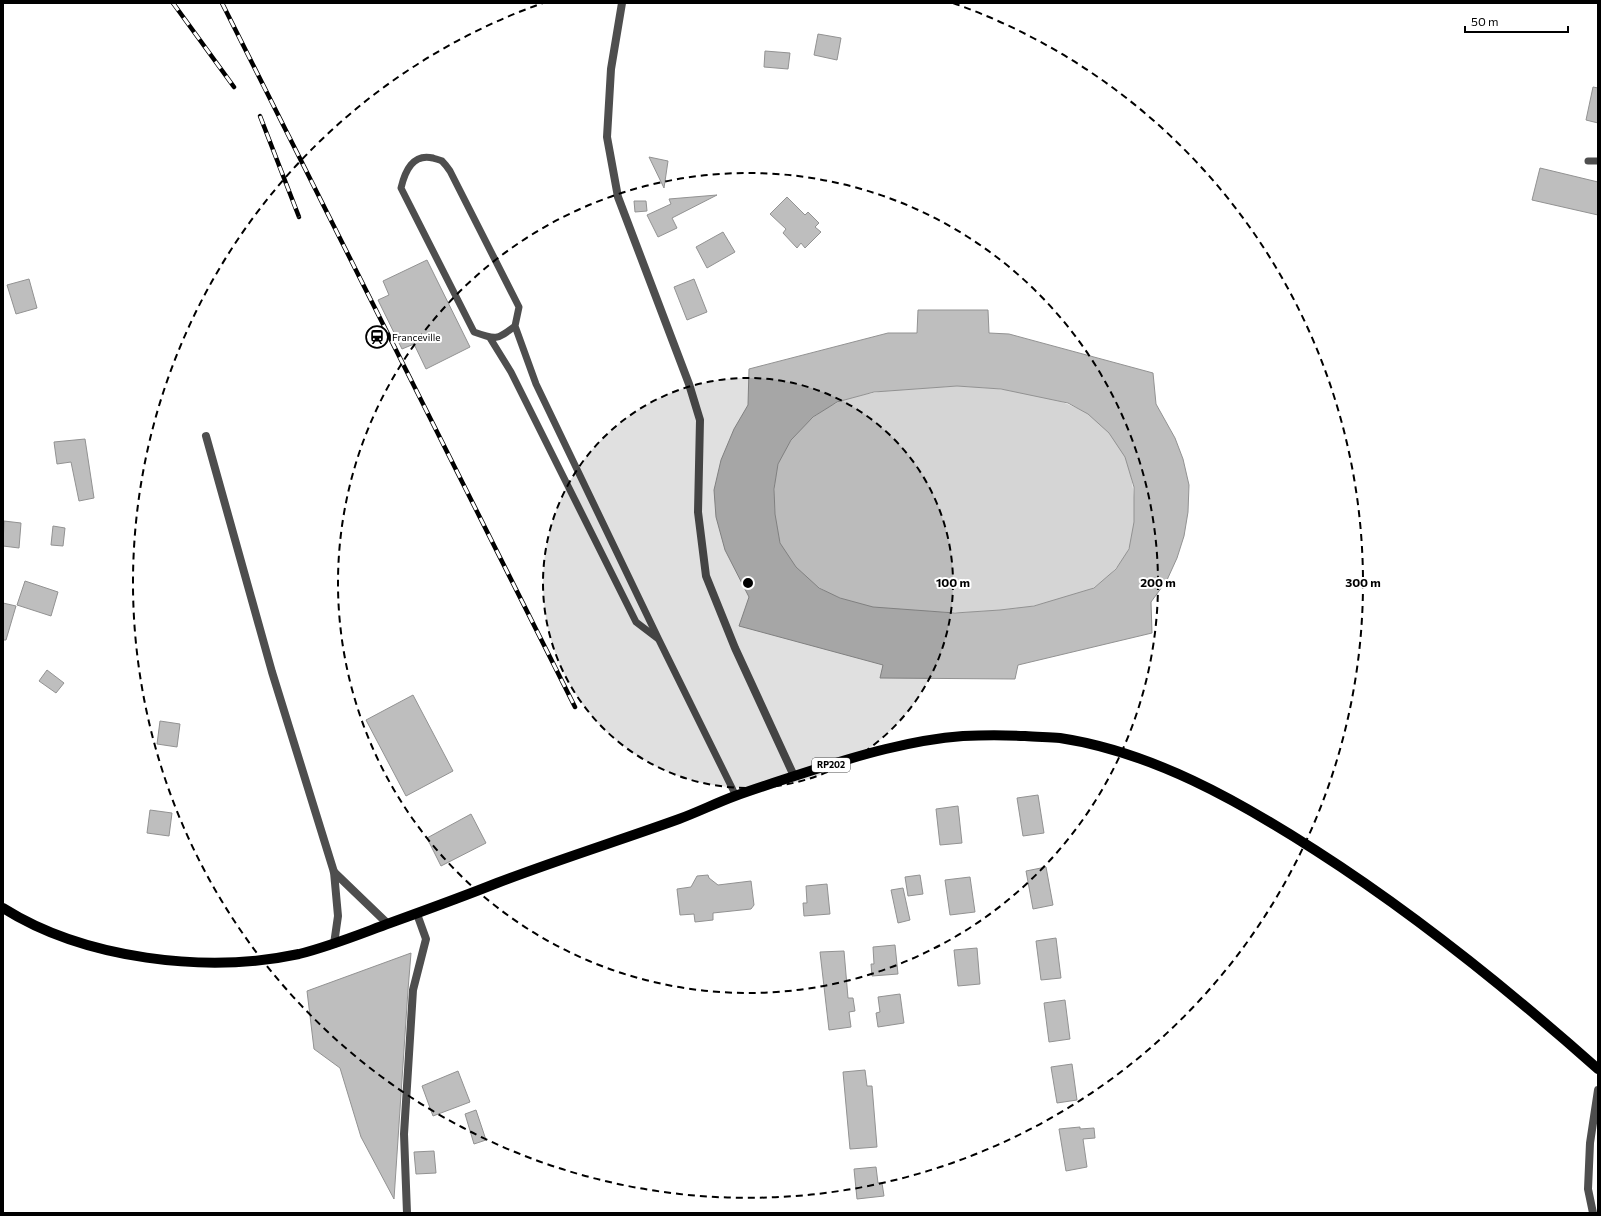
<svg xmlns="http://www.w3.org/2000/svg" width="1601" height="1216" viewBox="0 0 1601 1216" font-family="Commissioner,sans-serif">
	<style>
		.green { fill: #d5d5d5 }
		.building { fill: #bebebe; stroke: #929292; fill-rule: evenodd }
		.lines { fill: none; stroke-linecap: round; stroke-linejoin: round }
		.lane { stroke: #4e4e4e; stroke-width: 7 }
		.street { stroke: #4e4e4e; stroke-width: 8 }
		.primary { stroke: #000; stroke-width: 10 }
		.rail-casing { stroke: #000; stroke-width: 4.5 }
		.rail { stroke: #fff; stroke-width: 3; stroke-dasharray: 9; stroke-linecap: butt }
		.ring { fill: none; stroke: #000; stroke-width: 2; stroke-dasharray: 7 5 }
		.labels { text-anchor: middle; stroke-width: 4; stroke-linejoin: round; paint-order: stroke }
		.shield { fill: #fff; stroke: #4c4c4c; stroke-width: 1 }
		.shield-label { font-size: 9px; font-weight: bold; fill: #000 }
		.poi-label { font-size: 10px; fill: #000; stroke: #fff; text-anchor: start }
		.centre { fill: #000; stroke: #fff; stroke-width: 2 }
		.ring-label { font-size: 12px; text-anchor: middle; font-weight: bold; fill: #000; stroke: #fff; stroke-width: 4; stroke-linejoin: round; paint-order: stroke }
	</style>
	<rect width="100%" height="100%" fill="#fff"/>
	<path class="green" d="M 957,386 C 997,388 1049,392 1085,412 C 1099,420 1120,443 1126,459 C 1135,483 1139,526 1128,550 C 1122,564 1109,576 1096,586 C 1090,590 1081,592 1074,595 C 1025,612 972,614 920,611 C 904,610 887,610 872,607 C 844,601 814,590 796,567 C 790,561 783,550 780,542 C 774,523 772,485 778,465 C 786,440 813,413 837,403 C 842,400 849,399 855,397 C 888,388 923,388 957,386 Z"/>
	<g class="building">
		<path d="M 818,34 L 841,38 L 837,60 L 814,55 Z"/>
		<path d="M 765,51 L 790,53 L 788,69 L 764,67 Z"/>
		<path d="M 1593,87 L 1598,88 L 1598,123 L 1586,120 Z"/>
		<path d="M 649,157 L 668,161 L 664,188 Z"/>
		<path d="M 1540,168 L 1598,182 L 1598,215 L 1532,200 Z"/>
		<path d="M 717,195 L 672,218 L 677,228 L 658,237 L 647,215 L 671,204 L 669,199 Z"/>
		<path d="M 787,197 L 805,215 L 808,212 L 819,223 L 815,227 L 821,232 L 805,248 L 801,243 L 797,248 L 783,233 L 786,229 L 770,214 Z"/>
		<path d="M 634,201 L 646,201 L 647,211 L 635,212 Z"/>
		<path d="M 723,232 L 735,252 L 707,268 L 696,247 Z"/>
		<path d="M 427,260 L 470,347 L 426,369 L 414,344 L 402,349 L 378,300 L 389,295 L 383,281 Z"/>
		<path d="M 29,279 L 37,308 L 16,314 L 7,285 Z"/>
		<path d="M 694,279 L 707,312 L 687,320 L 674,287 Z"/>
		<path d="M 918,310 L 988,310 L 989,333 L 1009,334 L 1153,373 L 1156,404 L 1175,438 L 1183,459 L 1189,485 L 1188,512 L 1184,536 L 1177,558 L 1167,580 L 1151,602 L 1152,633 L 1018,665 L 1015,679 L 880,678 L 883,665 L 739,626 L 749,597 L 725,550 L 716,517 L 714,490 L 721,460 L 734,429 L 748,405 L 749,369 L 888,333 L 917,333 ZM 957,386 L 1001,389 L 1068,403 L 1088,414 L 1109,433 L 1125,457 L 1134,487 L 1134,522 L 1129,549 L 1116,569 L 1094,588 L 1034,606 L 1000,610 L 955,613 L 873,607 L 840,598 L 819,588 L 796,567 L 780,543 L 775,514 L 774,489 L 778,464 L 791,440 L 813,417 L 837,402 L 874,392 Z"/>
		<path d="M 85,439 L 94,498 L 79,501 L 71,462 L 57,464 L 54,442 Z"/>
		<path d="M 4,521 L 21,523 L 19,548 L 3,546 Z"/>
		<path d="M 53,526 L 65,528 L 63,546 L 51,545 Z"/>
		<path d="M 25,581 L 58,592 L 51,616 L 17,605 Z"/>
		<path d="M 3,603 L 16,606 L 6,640 L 3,640 Z"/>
		<path d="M 47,670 L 64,683 L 56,693 L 39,681 Z"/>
		<path d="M 413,695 L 453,771 L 406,796 L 366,720 Z"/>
		<path d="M 160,721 L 180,724 L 177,747 L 157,744 Z"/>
		<path d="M 1038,795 L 1044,833 L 1023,836 L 1017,798 Z"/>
		<path d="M 958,806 L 962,843 L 940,845 L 936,809 Z"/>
		<path d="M 150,810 L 172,813 L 169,836 L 147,833 Z"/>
		<path d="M 471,814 L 486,843 L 441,866 L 427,838 Z"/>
		<path d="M 1046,867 L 1053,905 L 1033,909 L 1026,871 Z"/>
		<path d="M 708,875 L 709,878 L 718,885 L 751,881 L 754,905 L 751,909 L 713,913 L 713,920 L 695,922 L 694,914 L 680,915 L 677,889 L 691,887 L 697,876 Z"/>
		<path d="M 920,875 L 923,894 L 908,896 L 905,877 Z"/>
		<path d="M 970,877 L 975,912 L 950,915 L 945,880 Z"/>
		<path d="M 827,884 L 830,914 L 804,916 L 803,903 L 807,903 L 806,886 Z"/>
		<path d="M 903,888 L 910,920 L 898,923 L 891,890 Z"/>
		<path d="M 1056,938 L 1061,978 L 1041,980 L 1036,941 Z"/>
		<path d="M 895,945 L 898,974 L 872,976 L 871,964 L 874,964 L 873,947 Z"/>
		<path d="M 977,948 L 980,984 L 958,986 L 954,950 Z"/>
		<path d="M 844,951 L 848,998 L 853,998 L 855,1011 L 849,1012 L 851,1027 L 829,1030 L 820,952 Z"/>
		<path d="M 411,953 L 408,990 L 394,1199 L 361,1137 L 340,1068 L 314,1049 L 307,991 Z"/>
		<path d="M 900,994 L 904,1023 L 878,1027 L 876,1013 L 880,1012 L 878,997 Z"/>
		<path d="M 1065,1000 L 1070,1039 L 1049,1042 L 1044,1003 Z"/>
		<path d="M 1072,1064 L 1077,1100 L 1057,1103 L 1051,1067 Z"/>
		<path d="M 865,1070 L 867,1086 L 872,1086 L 877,1147 L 850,1149 L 843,1072 Z"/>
		<path d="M 458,1071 L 470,1102 L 433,1116 L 422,1086 Z"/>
		<path d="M 476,1110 L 486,1140 L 474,1144 L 465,1114 Z"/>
		<path d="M 1080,1127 L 1080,1129 L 1094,1128 L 1095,1138 L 1083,1139 L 1087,1167 L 1066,1171 L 1059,1129 Z"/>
		<path d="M 434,1151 L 436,1173 L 416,1174 L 414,1152 Z"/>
		<path d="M 876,1167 L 878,1183 L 882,1183 L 884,1196 L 857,1199 L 854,1169 Z"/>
	</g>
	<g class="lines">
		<g class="lane">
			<path d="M 1588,161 L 1598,161"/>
			<path d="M 515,326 C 497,340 496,340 474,332 L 401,188 C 405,171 413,153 433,158 C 436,159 440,160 442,161 C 445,164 448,168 450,171 L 519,307 L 515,326 L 536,384 L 659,640 L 736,796"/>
			<path d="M 490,338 L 511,372 L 636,622 L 657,638"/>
		</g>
		<g class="street">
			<path d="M 622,3 L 611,69 L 607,137 L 618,197 L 689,384 L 700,420 L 698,512 L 706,576 L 735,648 L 794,776"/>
			<path d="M 206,436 L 272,672 L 334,872 L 338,916 L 334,944"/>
			<path d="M 334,872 L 388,924"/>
			<path d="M 407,1213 L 404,1134 L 413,990 L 426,939 L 417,914"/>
			<path d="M 1593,1213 L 1588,1189 L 1590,1143 L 1598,1090"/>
		</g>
		<path class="primary" d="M 3,908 C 84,959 206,974 299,954 C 331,946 360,934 390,923 C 426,910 462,897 497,883 C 557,860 618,841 679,819 C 698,812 716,803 735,796 C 760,787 785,779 810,771 C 860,755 911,740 963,736 C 984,735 1004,735 1025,736 C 1036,737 1048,737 1060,738 C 1152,752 1237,800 1315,850 C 1415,914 1509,990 1598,1069"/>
		<g class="rail-casing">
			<g id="rail">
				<path d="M 173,3 L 234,87"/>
				<path d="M 222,3 L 575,707"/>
				<path d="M 260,116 L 299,217"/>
			</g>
		</g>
		<use href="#rail" class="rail"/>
	</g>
	<circle cx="748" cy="583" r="205" fill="#000" fill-opacity=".12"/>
	<g class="ring">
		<circle cx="748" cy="583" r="205"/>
		<circle cx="748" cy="583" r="410"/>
		<path d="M953 3A615 615 0 1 1 543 3"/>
	</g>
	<defs>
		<g id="station-ring" transform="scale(1.15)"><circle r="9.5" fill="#fff" stroke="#000" stroke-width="1.5"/><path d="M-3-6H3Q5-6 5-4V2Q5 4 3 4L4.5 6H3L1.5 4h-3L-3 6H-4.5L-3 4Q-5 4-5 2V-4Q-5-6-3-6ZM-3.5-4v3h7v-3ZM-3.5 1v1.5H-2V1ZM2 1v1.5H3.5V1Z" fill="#000"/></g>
	</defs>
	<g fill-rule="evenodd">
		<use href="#station-ring" x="377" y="337"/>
	</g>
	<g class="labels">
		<rect class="shield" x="812" y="758" width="38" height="14" rx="3"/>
		<g class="shield-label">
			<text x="831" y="768">RP202</text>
		</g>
		<g class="poi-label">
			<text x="392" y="341">Franceville</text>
		</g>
	</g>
	<circle cx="748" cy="583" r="6" class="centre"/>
	<g class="ring-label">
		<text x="953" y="587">100 m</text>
		<text x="1158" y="587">200 m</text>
		<text x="1363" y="587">300 m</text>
	</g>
	<rect width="1601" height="1216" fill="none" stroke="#000000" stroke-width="8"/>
	<path d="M1465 26v6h103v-6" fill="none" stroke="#000000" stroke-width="2"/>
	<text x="1471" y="26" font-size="12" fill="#000000" stroke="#ffffff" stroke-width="3" paint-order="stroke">50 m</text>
</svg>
